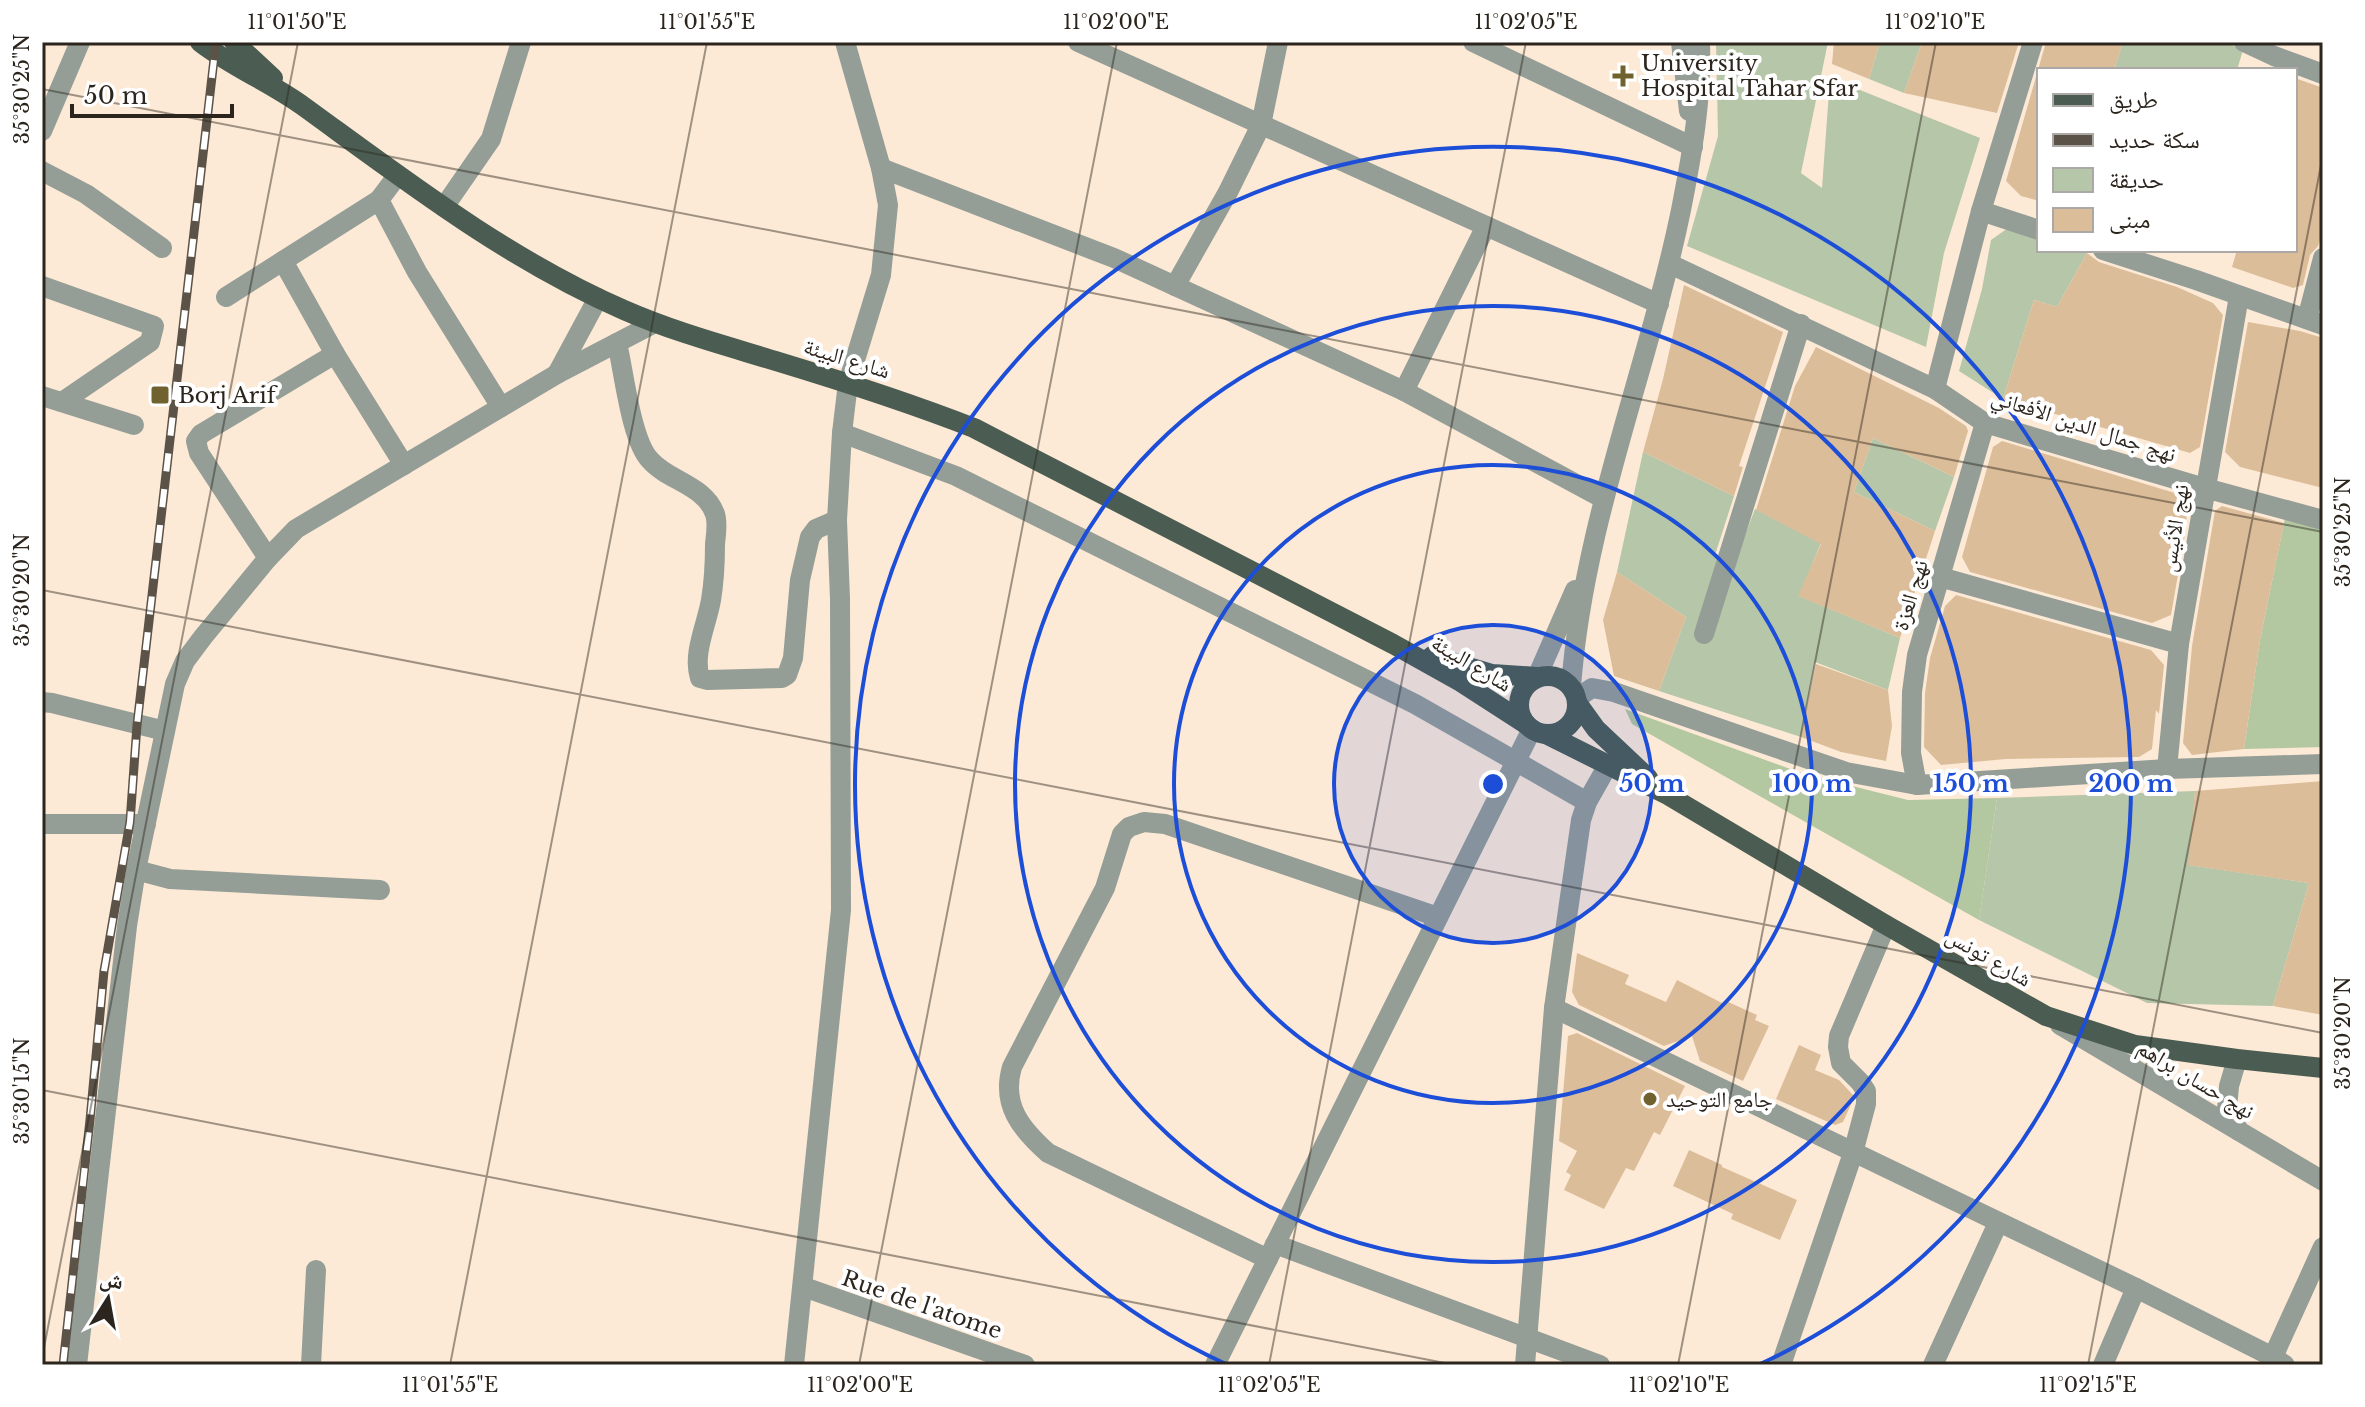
<svg xmlns="http://www.w3.org/2000/svg" width="2365" height="1407" viewBox="0 0 2365 1407" font-family="'Libre Baskerville','Noto Naskh Arabic',serif">
	<style>
		.green { fill: #b6c6a8 }
		.forest { fill: #b3c7a0 }
		.building { fill: #dcbd9a }
		.lines { fill: none; stroke-linecap: round; stroke-linejoin: round }
		.minor { stroke: #949e97; stroke-width: 20 }
		.major { stroke: #4b5d52; stroke-width: 20 }
		.rail-casing { stroke: #5c5348; stroke-width: 9 }
		.rail { stroke: #fff; stroke-width: 6; stroke-dasharray: 18; stroke-linecap: butt }
		.ticks { fill: none; stroke: #2c251d; stroke-width: 2; stroke-opacity: 0.45 }
		.ring { fill: none; stroke: #1d4ed8; stroke-width: 4 }
		.poi-dot { fill: #70622f; stroke: #fff; stroke-width: 3 }
		.labels { text-anchor: middle; stroke-width: 8; stroke-linejoin: round; paint-order: stroke }
		.poi-label { font-size: 22px; fill: #2c251d; stroke: #fff; text-anchor: start }
		.street-label { font-size: 22px; fill: #2c251d; stroke: #fff }
		.centre { fill: #1d4ed8; stroke: #fff; stroke-width: 4 }
		.ring-label { font-size: 24px; text-anchor: middle; font-weight: bold; fill: #1d4ed8; stroke: #fff; stroke-width: 8; stroke-linejoin: round; paint-order: stroke }
		.neatline { fill: none; stroke: #2c251d; stroke-width: 3 }
		.ticks-label { font-size: 20px; text-anchor: middle; fill: #2c251d }
	</style>
	<rect width="100%" height="100%" fill="#fdead6"/>
	<g class="green">
		<path d="M 1716,42 L 1828,42 L 1801,173 L 1822,188 L 1830,78 L 1980,138 L 1944,253 L 1926,347 L 1687,246 L 1718,136 Z"/>
		<path d="M 1880,42 L 1922,42 L 1904,93 L 1869,79 Z"/>
		<path d="M 2123,42 L 2225,42 L 2243,50 L 2237,70 L 2114,70 Z"/>
		<path d="M 2008,228 L 2039,238 L 2039,250 L 2078,250 L 2087,253 L 2057,307 L 2034,300 L 2003,399 L 1959,371 L 1982,289 L 1991,240 Z"/>
		<path d="M 1873,438 L 1954,477 L 1935,531 L 1854,492 Z"/>
		<path d="M 1643,452 L 1734,496 L 1715,555 L 1734,564 L 1755,509 L 1821,543 L 1799,596 L 1900,638 L 1888,690 L 1815,662 L 1801,737 L 1659,691 L 1686,617 L 1617,572 Z"/>
		<path d="M 2195,791 L 2189,865 L 2309,883 L 2273,1006 L 2147,1003 L 1979,920 L 1997,798 Z"/>
	</g>
	<g class="forest">
		<path d="M 2285,518 L 2323,529 L 2323,747 L 2244,749 L 2260,640 Z"/>
		<path d="M 1625,709 L 1804,774 L 1908,800 L 1997,798 L 1979,920 L 1632,724 Z"/>
	</g>
	<g class="building">
		<path d="M 1834,42 L 1880,42 L 1869,79 L 1832,64 Z"/>
		<path d="M 1922,42 L 2019,42 L 1997,113 L 1904,93 Z"/>
		<path d="M 2046,42 L 2123,42 L 2114,70 L 2039,70 L 2039,201 L 2021,196 L 2006,181 Z"/>
		<path d="M 2295,78 L 2323,88 L 2323,231 L 2318,246 L 2310,255 L 2303,285 L 2293,288 L 2232,267 L 2237,250 L 2295,250 Z"/>
		<path d="M 2087,253 L 2099,262 L 2177,287 L 2213,303 L 2223,315 L 2200,447 L 2190,453 L 2003,399 L 2034,300 L 2057,307 Z"/>
		<path d="M 1684,285 L 1783,332 L 1739,466 L 1743,467 L 1734,496 L 1643,452 L 1663,379 Z"/>
		<path d="M 2248,322 L 2300,331 L 2323,338 L 2323,488 L 2240,467 L 2225,452 Z"/>
		<path d="M 1816,347 L 1939,408 L 1966,426 L 1968,431 L 1954,477 L 1873,438 L 1854,492 L 1935,531 L 1900,638 L 1798,596 L 1821,544 L 1756,510 L 1795,386 Z"/>
		<path d="M 2002,441 L 2185,496 L 2188,502 L 2185,534 L 2171,615 L 2152,623 L 1970,572 L 1962,557 L 1993,447 Z"/>
		<path d="M 2222,506 L 2284,523 L 2260,640 L 2244,749 L 2192,755 L 2183,743 L 2192,646 L 2215,511 Z"/>
		<path d="M 1617,572 L 1686,617 L 1659,691 L 1614,676 L 1603,620 Z"/>
		<path d="M 1956,595 L 2151,650 L 2164,665 L 2159,714 L 2156,710 L 2152,749 L 2139,757 L 2006,759 L 1941,765 L 1924,747 L 1925,693 L 1930,658 L 1945,606 Z"/>
		<path d="M 1816,664 L 1888,690 L 1892,726 L 1886,761 L 1841,752 L 1801,737 Z"/>
		<path d="M 2323,781 L 2323,1015 L 2273,1006 L 2309,883 L 2188,865 L 2195,791 Z"/>
		<path d="M 1577,953 L 1629,975 L 1625,984 L 1666,1002 L 1677,980 L 1724,1004 L 1726,1001 L 1757,1015 L 1755,1020 L 1769,1026 L 1743,1081 L 1700,1061 L 1692,1036 L 1664,1046 L 1579,1005 L 1572,992 Z"/>
		<path d="M 1577,1033 L 1685,1086 L 1660,1135 L 1654,1132 L 1634,1171 L 1626,1168 L 1604,1209 L 1564,1190 L 1571,1175 L 1566,1172 L 1577,1151 L 1559,1141 L 1568,1036 Z"/>
		<path d="M 1799,1045 L 1821,1055 L 1815,1070 L 1839,1080 L 1853,1095 L 1853,1100 L 1843,1122 L 1835,1125 L 1776,1099 Z"/>
		<path d="M 1689,1150 L 1722,1165 L 1722,1167 L 1797,1200 L 1780,1240 L 1731,1219 L 1733,1214 L 1673,1186 Z"/>
	</g>
	<g class="lines">
		<g class="minor">
			<path d="M 1078,42 L 1659,304"/>
			<path d="M 1473,42 L 1693,147"/>
			<path d="M 1681,42 L 1689,111"/>
			<path d="M 2244,42 L 2274,56 L 2323,74"/>
			<path d="M 42,131 L 80,42"/>
			<path d="M 881,168 L 1114,258 L 1404,391 L 1604,499"/>
			<path d="M 42,171 L 86,194 L 162,248"/>
			<path d="M 397,176 L 379,200 L 417,272 L 501,407"/>
			<path d="M 444,207 L 491,139 L 521,42"/>
			<path d="M 1981,211 L 2039,230"/>
			<path d="M 2103,250 L 2196,280 L 2323,325"/>
			<path d="M 283,261 L 335,354 L 404,465"/>
			<path d="M 1670,264 L 1935,389 L 1985,423 L 2205,488 L 2323,520"/>
			<path d="M 42,286 L 154,326 L 150,342 L 62,402"/>
			<path d="M 1175,286 L 1228,192 L 1261,125 L 1278,42"/>
			<path d="M 226,297 L 379,200"/>
			<path d="M 2307,319 L 2323,258"/>
			<path d="M 617,343 C 624,372 631,440 650,460 C 668,481 705,485 715,514 C 718,523 716,535 715,544 C 715,563 714,582 711,600 C 707,624 692,654 700,678 L 707,680 L 782,678 L 787,675 L 793,658 L 800,580 L 810,537 L 816,529 L 837,520"/>
			<path d="M 557,374 L 598,298"/>
			<path d="M 1935,389 L 1981,211 L 2033,42"/>
			<path d="M 1404,391 L 1486,226"/>
			<path d="M 42,396 L 134,425"/>
			<path d="M 842,433 L 956,476 L 1415,704 L 1587,802"/>
			<path d="M 268,558 L 199,453 L 196,441 L 201,434 L 335,354"/>
			<path d="M 1940,577 L 2179,644"/>
			<path d="M 1704,634 L 1801,324"/>
			<path d="M 1537,677 L 1575,590"/>
			<path d="M 1571,687 C 1583,523 1648,370 1681,210 C 1692,154 1702,99 1700,42"/>
			<path d="M 1577,698 L 1592,688 L 1614,692 L 1846,772 L 1917,785 L 2167,769 L 2323,764"/>
			<path d="M 42,702 L 52,703 L 165,731"/>
			<path d="M 2167,769 L 2179,644 L 2239,296"/>
			<path d="M 1917,785 L 1911,753 L 1912,692 L 1917,655 L 1985,423"/>
			<path d="M 42,824 L 146,824"/>
			<path d="M 136,870 L 170,879 L 380,890"/>
			<path d="M 1554,1008 L 2136,1288 L 2273,1357 L 2285,1365"/>
			<path d="M 2060,1025 L 2323,1181"/>
			<path d="M 2237,1059 L 2229,1086 L 2227,1109 L 2239,1131"/>
			<path d="M 1275,1244 L 1600,1365"/>
			<path d="M 1268,1259 L 1048,1153 C 1021,1129 1001,1105 1012,1067 L 1105,888 L 1122,834 L 1129,827 L 1144,822 L 1165,824 L 1438,917"/>
			<path d="M 804,1287 L 1025,1365"/>
			<path d="M 2273,1357 L 2323,1247"/>
			<path d="M 77,1365 L 127,926 L 136,870 L 175,684 L 185,661 L 203,637 L 268,558 L 296,529 L 557,374 L 655,323"/>
			<path d="M 311,1365 L 316,1270"/>
			<path d="M 794,1365 L 841,910 L 840,599 L 837,520 L 842,433 L 848,383 L 881,275 L 888,205 L 881,168 L 845,42"/>
			<path d="M 1215,1365 L 1532,729"/>
			<path d="M 1525,1365 L 1554,1008 L 1581,820 L 1587,802 L 1608,765"/>
			<path d="M 1781,1365 L 1853,1153 L 1866,1104 L 1866,1091 L 1860,1082 L 1841,1063 L 1838,1047 L 1839,1036 L 1886,925"/>
			<path d="M 1933,1365 L 1998,1223"/>
			<path d="M 2103,1365 L 2136,1288"/>
		</g>
		<g class="major">
			<path d="M 200,42 C 232,67 270,82 303,106 C 405,180 507,259 624,310 C 674,332 727,346 779,362 C 845,382 910,403 974,428 L 1393,644 L 1461,682 L 1526,724"/>
			<path d="M 234,42 L 273,78"/>
			<path d="M 1432,656 L 1492,674 L 1537,677"/>
			<circle cx="1548" cy="705" r="29"/>
			<path d="M 1578,704 L 1596,729 L 1648,778"/>
			<path d="M 1546,734 L 1666,794 L 1886,925 L 2046,1016 L 2135,1045 L 2237,1059 L 2323,1068"/>
		</g>
		<g class="rail-casing">
			<path id="rail" d="M 63,1365 L 90,1120 L 104,971 L 130,822 L 137,725 L 216,42"/>
		</g>
		<use href="#rail" class="rail"/>
	</g>
	<path class="ticks" d="M 42,89 L 2323,532M 42,590 L 2323,1033M 42,1090 L 1455,1365M 42,1358 L 298,42M 450,1365 L 707,42M 859,1365 L 1117,42M 1269,1365 L 1526,42M 1678,1365 L 1936,42M 2088,1365 L 2323,155"/>
	<circle cx="1493" cy="784" r="159" fill="#1d4ed8" fill-opacity=".12"/>
	<g class="ring">
		<circle cx="1493" cy="784" r="159"/>
		<circle cx="1493" cy="784" r="319"/>
		<circle cx="1493" cy="784" r="478"/>
		<path d="M1228 1365A638 638 0 1 1 1758 1365"/>
	</g>
	<g class="poi-dot">
		<path d="M1619 64h8v8h8v8h-8v8h-8v-8h-8v-8h8z"/>
		<rect x="150" y="385" width="20" height="20" rx="4"/>
		<circle cx="1650" cy="1099" r="8"/>
	</g>
	<g class="labels">
		<g class="poi-label">
			<text x="1641" y="71">University<tspan x="1641" dy="25">Hospital Tahar Sfar</tspan></text>
			<text x="178" y="403">Borj Arif</text>
			<text x="1666" y="1107">جامع التوحيد</text>
		</g>
		<g class="street-label">
			<text transform="translate(847 358) rotate(17)" y="8">شارع البيئة</text>
			<text transform="translate(2084 425) rotate(18)" y="8">نهج جمال الدين الأفعاني</text>
			<text transform="translate(2174 528) rotate(-81)" y="8">نهج الأنيس</text>
			<text transform="translate(1910 595) rotate(-73)" y="8">نهج العزة</text>
			<text transform="translate(1472 663) rotate(31)" y="8">شارع البيئة</text>
			<text transform="translate(1989 957) rotate(30)" y="8">شارع تونس</text>
			<text transform="translate(2196 1079) rotate(31)" y="8">نهج حسان براهم</text>
			<text transform="translate(922 1304) rotate(19)" y="8">Rue de l'atome</text>
		</g>
	</g>
	<circle cx="1493" cy="784" r="12" class="centre"/>
	<g class="ring-label">
		<text x="1652" y="792">50 m</text>
		<text x="1812" y="792">100 m</text>
		<text x="1971" y="792">150 m</text>
		<text x="2131" y="792">200 m</text>
	</g>
	<rect width="2365" height="1407" fill="none" stroke="#ffffff" stroke-width="88"/>
	<rect x="2037" y="68" width="260" height="184" fill="#ffffff" stroke="#aba8a5" stroke-width="2"/>
	<rect x="2053" y="94" width="40" height="12" fill="#4b5d52" stroke="#aba8a5" stroke-width="2"/>
	<text x="2109" y="108" font-size="24" fill="#2c251d">طريق</text>
	<rect x="2053" y="134" width="40" height="12" fill="#5c5348" stroke="#aba8a5" stroke-width="2"/>
	<text x="2109" y="148" font-size="24" fill="#2c251d">سكة حديد</text>
	<rect x="2053" y="168" width="40" height="24" fill="#b6c6a8" stroke="#aba8a5" stroke-width="2"/>
	<text x="2109" y="188" font-size="24" fill="#2c251d">حديقة</text>
	<rect x="2053" y="208" width="40" height="24" fill="#dcbd9a" stroke="#aba8a5" stroke-width="2"/>
	<text x="2109" y="228" font-size="24" fill="#2c251d">مبنى</text>
	<g transform="translate(108 1299) rotate(11)" stroke="#ffffff" stroke-width="6" paint-order="stroke">
	<path d="M0-6L14 30L0 20L-14 30Z" fill="#2c251d"/>
	<text y="-12" font-size="22" font-weight="bold" text-anchor="middle" fill="#2c251d">ش</text>
	</g>
	<path d="M72 104v12h160v-12" fill="none" stroke="#2c251d" stroke-width="4"/>
	<text x="84" y="104" font-size="24" fill="#2c251d" stroke="#ffffff" stroke-width="6" paint-order="stroke">50 m</text>
	<rect x="44" y="44" width="2277" height="1319" class="neatline"/>
	<g class="ticks-label">
		<text x="297" y="29">11°01'50"E</text>
		<text x="707" y="29">11°01'55"E</text>
		<text x="1116" y="29">11°02'00"E</text>
		<text x="1526" y="29">11°02'05"E</text>
		<text x="1935" y="29">11°02'10"E</text>
		<text transform="translate(22 89) rotate(-90)" y="7">35°30'25"N</text>
		<text transform="translate(2343 532) rotate(-90)" y="7">35°30'25"N</text>
		<text transform="translate(22 590) rotate(-90)" y="7">35°30'20"N</text>
		<text transform="translate(2343 1033) rotate(-90)" y="7">35°30'20"N</text>
		<text transform="translate(22 1091) rotate(-90)" y="7">35°30'15"N</text>
		<text x="450" y="1392">11°01'55"E</text>
		<text x="860" y="1392">11°02'00"E</text>
		<text x="1269" y="1392">11°02'05"E</text>
		<text x="1679" y="1392">11°02'10"E</text>
		<text x="2088" y="1392">11°02'15"E</text>
	</g>
</svg>
